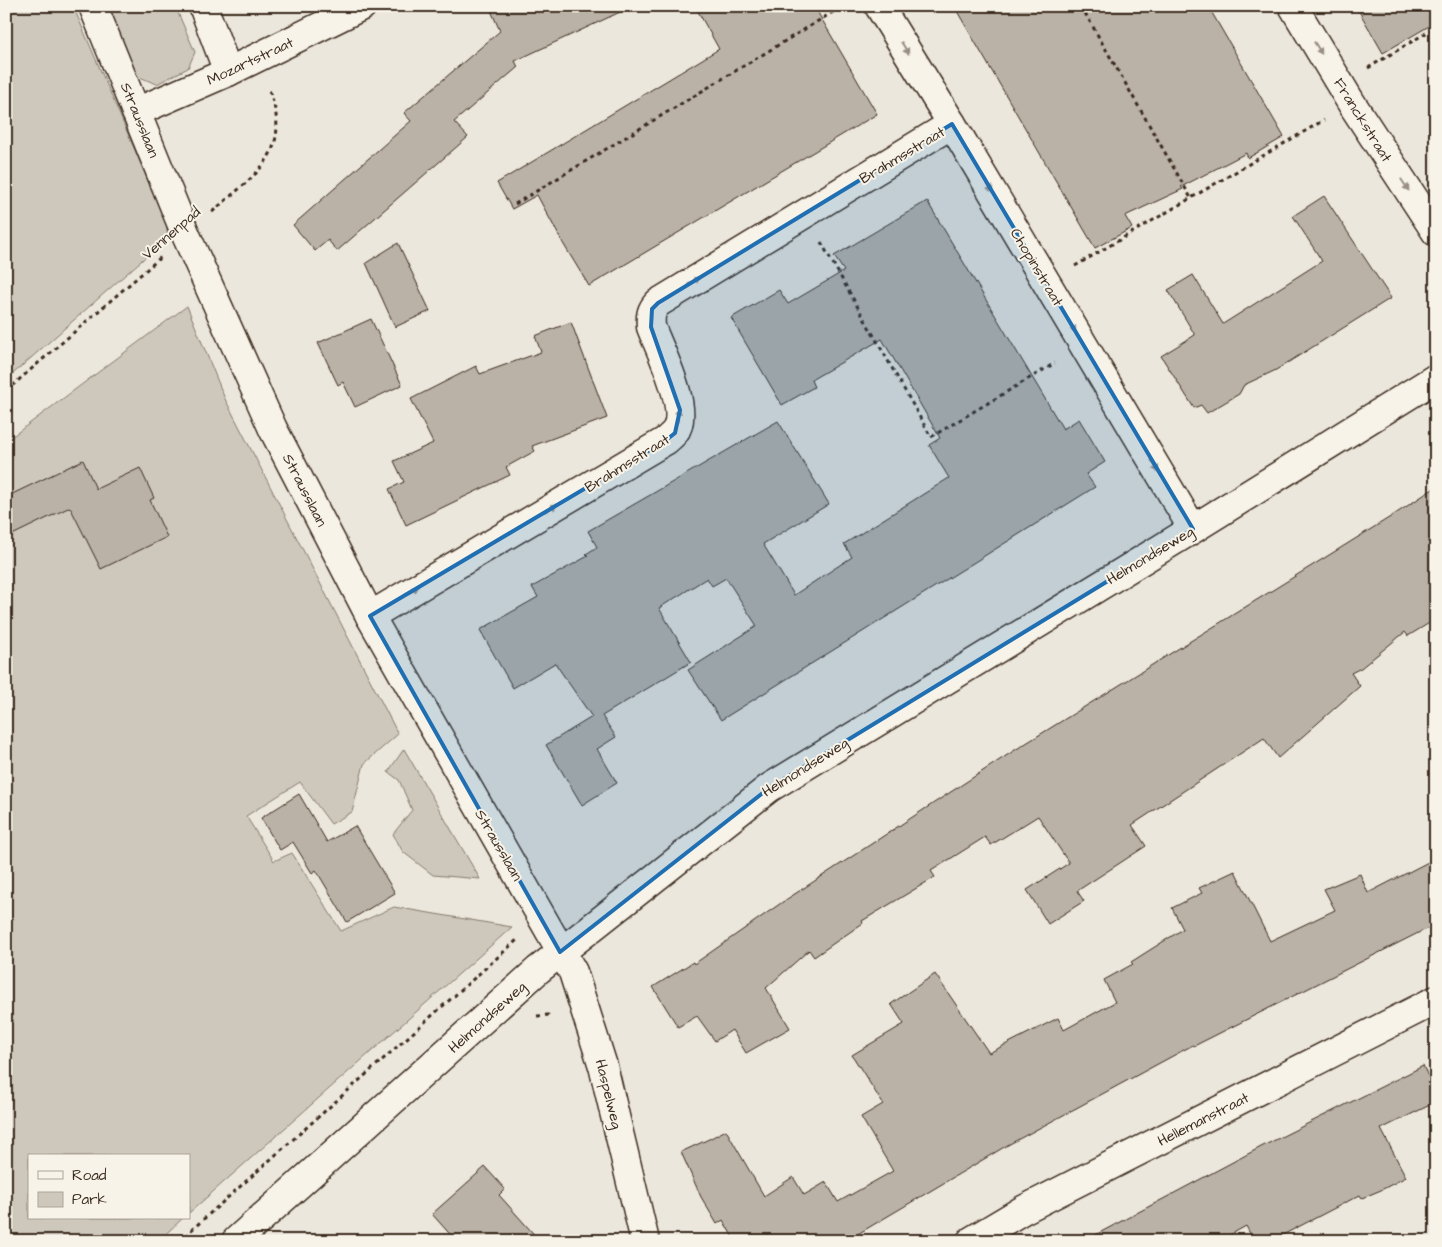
<svg xmlns="http://www.w3.org/2000/svg" width="1442" height="1247" viewBox="0 0 1442 1247" font-family="'Architects Daughter',sans-serif">
	<style>
		.green { fill: #cec8bc; stroke: #84796d }
		.building { fill: #bab2a7; stroke: #3b2a1e }
		.lines { fill: none; stroke-linecap: round; stroke-linejoin: round }
		.minor-casing { stroke: #3b2a1e; stroke-width: 31 }
		.path { stroke: #3b2a1e; stroke-width: 3; stroke-dasharray: 4 4; stroke-linecap: butt }
		.minor { stroke: #f7f3e8; stroke-width: 28 }
		.oneway { fill: #998e83 }
		.marked { fill: #1f6fb2; fill-opacity: 0.2; stroke: #1f6fb2; stroke-width: 4; stroke-linejoin: round }
		.labels { text-anchor: middle; stroke-width: 4; stroke-linejoin: round; paint-order: stroke }
		.street-label { font-size: 15px; fill: #3b2a1e; stroke: #f7f3e8 }
	</style>
	<rect width="100%" height="100%" fill="#ece7dc"/>
	<filter id="ink" filterUnits="userSpaceOnUse"><feTurbulence type="fractalNoise" baseFrequency=".02" numOctaves="2"/><feDisplacementMap in="SourceGraphic" scale="10" xChannelSelector="R" yChannelSelector="G"/><feConvolveMatrix kernelMatrix="1 2 1 2 8 2 1 2 1" color-interpolation-filters="sRGB"/></filter>
	<g filter="url(#ink)">
		<g class="green">
			<path d="M 6,6 L 73,6 L 167,225 L 167,238 L 6,380 Z"/>
			<path d="M 106,6 L 175,6 L 195,52 L 188,68 L 157,84 L 132,74 Z"/>
			<path d="M 187,306 L 225,399 L 398,734 L 364,764 L 352,812 L 331,824 L 300,782 L 246,816 L 274,861 L 292,853 L 341,931 L 394,907 L 512,927 L 189,1213 L 189,1156 L 29,1156 L 29,1218 L 183,1218 L 158,1241 L 6,1241 L 6,441 Z"/>
			<path d="M 404,749 L 480,879 L 433,875 L 403,852 L 393,834 L 412,810 L 399,780 L 388,772 Z"/>
		</g>
		<g class="building">
			<path d="M 489,6 L 633,6 L 515,61 L 518,67 L 454,122 L 468,137 L 337,251 L 328,240 L 315,251 L 293,225 L 411,121 L 404,113 L 500,31 Z"/>
			<path d="M 695,6 L 814,6 L 877,114 L 589,286 L 564,245 L 537,195 L 512,209 L 497,183 L 719,49 Z"/>
			<path d="M 954,6 L 1208,6 L 1284,137 L 1248,158 L 1246,153 L 1181,187 L 1183,189 L 1125,216 L 1132,228 L 1095,248 Z"/>
			<path d="M 1356,6 L 1436,6 L 1436,22 L 1383,53 Z"/>
			<path d="M 1324,196 L 1391,298 L 1276,370 L 1244,385 L 1239,394 L 1207,413 L 1201,405 L 1194,408 L 1161,356 L 1195,335 L 1168,290 L 1193,275 L 1223,324 L 1322,261 L 1293,216 Z"/>
			<path d="M 927,201 L 1063,429 L 1079,419 L 1105,462 L 1086,474 L 1095,487 L 721,720 L 688,670 L 757,626 L 726,578 L 712,586 L 707,578 L 659,608 L 691,662 L 602,716 L 616,737 L 597,749 L 617,783 L 582,805 L 546,745 L 592,717 L 555,663 L 513,688 L 480,630 L 538,597 L 532,587 L 588,556 L 586,554 L 597,547 L 588,531 L 778,421 L 829,504 L 763,544 L 794,595 L 852,557 L 844,544 L 949,478 L 929,445 L 940,438 L 882,339 L 811,380 L 814,387 L 782,405 L 731,318 L 779,290 L 788,304 L 844,271 L 834,256 Z"/>
			<path d="M 398,243 L 430,311 L 395,327 L 366,263 Z"/>
			<path d="M 371,319 L 402,385 L 355,407 L 343,382 L 338,385 L 318,343 Z"/>
			<path d="M 571,322 L 607,418 L 532,446 L 535,451 L 506,467 L 510,475 L 406,525 L 389,489 L 404,482 L 394,461 L 433,443 L 411,399 L 476,366 L 480,374 L 541,352 L 535,336 Z"/>
			<path d="M 83,460 L 96,489 L 140,468 L 154,498 L 150,500 L 167,537 L 101,569 L 70,507 L 6,538 L 6,497 Z"/>
			<path d="M 1436,487 L 1436,619 L 1408,636 L 1405,632 L 1361,668 L 1351,673 L 1360,686 L 1278,758 L 1264,738 L 1132,825 L 1146,846 L 1077,891 L 1084,901 L 1048,924 L 1027,890 L 1069,863 L 1038,816 L 991,845 L 985,837 L 931,871 L 935,877 L 862,921 L 863,923 L 814,957 L 809,950 L 766,988 L 790,1028 L 746,1053 L 732,1030 L 715,1041 L 697,1016 L 678,1027 L 653,987 L 693,962 L 694,964 L 784,901 L 1015,750 L 1392,516 Z"/>
			<path d="M 299,794 L 327,842 L 355,826 L 395,893 L 347,922 L 316,870 L 312,873 L 293,842 L 280,850 L 261,818 Z"/>
			<path d="M 1436,858 L 1436,924 L 1194,1046 L 1193,1045 L 1006,1146 L 846,1241 L 735,1241 L 723,1220 L 717,1224 L 701,1197 L 681,1152 L 711,1138 L 726,1130 L 764,1196 L 793,1177 L 804,1195 L 826,1182 L 838,1202 L 893,1171 L 861,1117 L 883,1104 L 852,1055 L 904,1024 L 891,1004 L 935,974 L 989,1053 L 1058,1018 L 1064,1030 L 1115,1002 L 1104,980 L 1133,964 L 1131,962 L 1183,929 L 1172,908 L 1202,893 L 1199,888 L 1235,871 L 1270,941 L 1335,910 L 1324,889 L 1360,874 L 1368,893 Z"/>
			<path d="M 1423,1066 L 1436,1092 L 1436,1102 L 1381,1129 L 1406,1177 L 1381,1190 L 1362,1198 L 1360,1195 L 1271,1241 L 1254,1241 L 1246,1226 L 1219,1241 L 1084,1241 L 1261,1147 Z"/>
			<path d="M 485,1167 L 505,1189 L 499,1195 L 540,1241 L 456,1241 L 432,1214 Z"/>
		</g>
		<g class="lines">
			<g class="minor-casing">
				<g id="minor">
					<path d="M 93,6 L 186,235 L 273,429 L 370,616 L 573,972 L 603,1066 L 645,1241"/>
					<path d="M 203,6 L 228,72"/>
					<path d="M 879,6 L 952,124 L 1193,529"/>
					<path d="M 1293,6 L 1352,104 L 1436,232"/>
					<path d="M 136,112 L 228,72 L 362,6"/>
					<path d="M 370,616 L 665,441 C 668,439 671,436 674,433 C 692,411 660,351 651,327 C 650,316 651,310 658,303 L 952,124"/>
					<path d="M 236,1241 L 538,970 L 769,788 L 1193,529 L 1436,378"/>
					<path d="M 971,1241 L 1023,1210 L 1436,1000"/>
				</g>
			</g>
			<g class="path">
				<path d="M 1081,6 L 1191,198"/>
				<path d="M 1368,68 L 1436,27"/>
				<path d="M 515,204 L 843,6"/>
				<path d="M 212,212 C 255,174 294,154 269,90"/>
				<path d="M 821,242 L 931,437 L 1055,363"/>
				<path d="M 1075,266 L 1324,120"/>
				<path d="M 6,391 L 161,257"/>
				<path d="M 537,1016 L 548,1015 L 552,1017"/>
				<path d="M 179,1241 L 517,940"/>
			</g>
			<use href="#minor" class="minor"/>
		</g>
		<defs><path id="oneway-solid" d="M-6-.8H1V-3.2L6.5 0L1 3.2V.8H-6Z" transform="scale(1.25)"/></defs>
		<g class="oneway">
			<use href="#oneway-solid" transform="translate(905 48) rotate(58)"/>
			<use href="#oneway-solid" transform="translate(1318 48) rotate(58)"/>
			<use href="#oneway-solid" transform="translate(1405 185) rotate(57)"/>
			<use href="#oneway-solid" transform="translate(989 186) rotate(59)"/>
			<use href="#oneway-solid" transform="translate(694 281) rotate(-31)"/>
			<use href="#oneway-solid" transform="translate(1072 326) rotate(59)"/>
			<use href="#oneway-solid" transform="translate(678 415) rotate(-85)"/>
			<use href="#oneway-solid" transform="translate(1155 466) rotate(59)"/>
			<use href="#oneway-solid" transform="translate(551 508) rotate(-31)"/>
			<use href="#oneway-solid" transform="translate(412 591) rotate(-31)"/>
		</g>
	</g>
	<path class="marked" d="M 952,124 L 1193,529 L 769,788 L 560,952 L 370,616 L 665,441 L 675,433 L 680,410 L 651,327 L 652,309 L 658,303 Z"/>
	<g class="labels">
		<g class="street-label">
			<text transform="translate(250 61) rotate(-25)" y="5">Mozartstraat</text>
			<text transform="translate(140 120) rotate(68)" y="5">Strausslaan</text>
			<text transform="translate(1363 120) rotate(58)" y="5">Franckstraat</text>
			<text transform="translate(902 155) rotate(-31)" y="5">Brahmsstraat</text>
			<text transform="translate(171 233) rotate(-41)" y="5">Vennenpad</text>
			<text transform="translate(1037 267) rotate(59)" y="5">Chopinstraat</text>
			<text transform="translate(627 463) rotate(-32)" y="5">Brahmsstraat</text>
			<text transform="translate(305 490) rotate(63)" y="5">Strausslaan</text>
			<text transform="translate(1150 555) rotate(-31)" y="5">Helmondseweg</text>
			<text transform="translate(805 767) rotate(-32)" y="5">Helmondseweg</text>
			<text transform="translate(499 845) rotate(60)" y="5">Strausslaan</text>
			<text transform="translate(487 1017) rotate(-42)" y="5">Helmondseweg</text>
			<text transform="translate(609 1094) rotate(76)" y="5">Haspelweg</text>
			<text transform="translate(1203 1119) rotate(-27)" y="5">Hellemanstraat</text>
		</g>
	</g>
	<rect width="1442" height="1247" fill="none" stroke="#f7f3e8" stroke-width="25"/>
	<rect x="12" y="12" width="1417" height="1222" fill="none" stroke="#3b2a1e" stroke-width="2" filter="url(#ink)"/>
	<rect x="28" y="1154" width="162" height="65" fill="#f7f3e8" stroke="#aca397"/>
	<rect x="38" y="1171" width="25" height="8" fill="#f7f3e8" stroke="#aca397"/>
	<text x="72" y="1180" font-size="15" fill="#3b2a1e">Road</text>
	<rect x="38" y="1192" width="25" height="15" fill="#cec8bc" stroke="#aca397"/>
	<text x="72" y="1204" font-size="15" fill="#3b2a1e">Park</text>
</svg>
